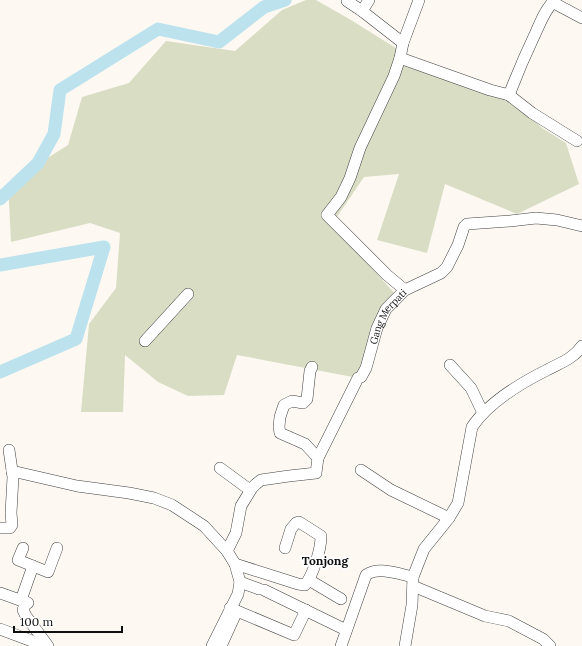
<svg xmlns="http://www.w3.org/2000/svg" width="582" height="646" viewBox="0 0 582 646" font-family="Lora,serif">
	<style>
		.cemetery { fill: #d8ddc4 }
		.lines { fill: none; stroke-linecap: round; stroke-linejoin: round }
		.river { stroke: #bce2ee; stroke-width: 13 }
		.minor-casing { stroke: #414141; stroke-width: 12 }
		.minor { stroke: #fff; stroke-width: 11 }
		.labels { text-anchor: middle; stroke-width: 4; stroke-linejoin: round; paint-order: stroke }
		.street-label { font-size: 10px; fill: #0e0e0e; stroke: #fff }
		.quarter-label { font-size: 12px; font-weight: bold; fill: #0e0e0e; stroke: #fff }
	</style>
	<rect width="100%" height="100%" fill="#fdf9f2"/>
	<path class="cemetery" d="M 306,0 L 316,0 L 351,20 L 407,55 L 511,99 L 542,128 L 566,143 L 579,184 L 517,214 L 445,184 L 427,253 L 377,240 L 399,174 L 364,177 L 332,224 L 396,295 L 358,378 L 237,355 L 224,395 L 188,396 L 158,382 L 125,355 L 123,412 L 81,412 L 89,324 L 116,288 L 120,233 L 90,223 L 11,242 L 8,183 L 68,145 L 82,97 L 129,83 L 166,41 L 235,51 L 282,10 Z"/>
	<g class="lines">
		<g class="river">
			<path d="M 0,199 L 38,163 L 54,134 L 60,90 L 158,29 L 219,42 L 264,7 L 285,0"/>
			<path d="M 0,265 L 104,247 L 76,339 L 0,372"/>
		</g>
		<g class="minor-casing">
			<g id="minor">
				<path d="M 347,1 L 362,11 L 403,43"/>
				<path d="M 552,2 L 582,18"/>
				<path d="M 362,11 L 369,0"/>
				<path d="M 400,58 L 490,90 L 509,95 L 532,113 L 577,141"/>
				<path d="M 509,95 C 517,74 526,53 536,32 C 541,21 546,8 555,0"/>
				<path d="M 405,290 L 387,275 L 327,215 L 341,197 L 350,178 L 360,148 L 394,76 L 400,58 L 403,43 L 419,0"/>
				<path d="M 145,341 L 188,294"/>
				<path d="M 450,365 L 471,388 L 483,413"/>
				<path d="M 312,367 L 310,371 L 307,399 L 303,403 L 292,401 L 284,405 L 280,417 L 279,427 L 280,433 L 305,444 L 318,458"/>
				<path d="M 220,468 L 250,490"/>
				<path d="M 361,470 L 391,490 L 449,518"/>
				<path d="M 12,471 L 77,486 L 129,493 L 154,498 L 172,505 L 204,526 L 227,551 L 235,564 L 240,582 L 238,594 L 212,646"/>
				<path d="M 0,528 L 10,528 L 12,525 L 11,513 L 13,477 L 9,450"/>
				<path d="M 23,548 L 18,560 L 48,572 L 57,548"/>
				<path id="s1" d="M 227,551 L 236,533 L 241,506 L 252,488 L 256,484 L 261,480 L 289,476 L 316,473 L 318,458 L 358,378 L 361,377 L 366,368 L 377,328 L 386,309 L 405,290 L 441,273 L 447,267 L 458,245 L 464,227 L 467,224 L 510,221 L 536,218 L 557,220 L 582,226"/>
				<path d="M 235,564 L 298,584 L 305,585 C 313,575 321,550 321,536 L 299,522 L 296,523 L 291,529 L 285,548"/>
				<path d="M 309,580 L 341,599"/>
				<path d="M 240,582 L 259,589"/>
				<path d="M 413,586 L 485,616 L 509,621 L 543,639 L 550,646"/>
				<path d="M 264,590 L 342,628"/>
				<path d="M 0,593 L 28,603"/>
				<path d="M 21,600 L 33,566"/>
				<path d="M 26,602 L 23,610 L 26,616 L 48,646"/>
				<path d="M 230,608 L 294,635 L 306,610"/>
				<path d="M 0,629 L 45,646"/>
				<path d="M 221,646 L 237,611"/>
				<path d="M 341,646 L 366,575 C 379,566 399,574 413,577"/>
				<path d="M 405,646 L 412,605 L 413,577 L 424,549 L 449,518 L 458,503 L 472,427 C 488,403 521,383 547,370 C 560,363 573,359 582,346"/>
			</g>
		</g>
		<use href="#minor" class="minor"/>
	</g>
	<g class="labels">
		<g class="street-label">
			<text dy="4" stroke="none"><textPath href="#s1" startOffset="311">Gang Merpati</textPath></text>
		</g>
		<g class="quarter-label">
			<text x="325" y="565">Tonjong</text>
		</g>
	</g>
	<path d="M14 626v6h108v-6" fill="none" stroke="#0e0e0e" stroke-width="2"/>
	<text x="20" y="626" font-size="12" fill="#0e0e0e" stroke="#ffffff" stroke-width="3" paint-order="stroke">100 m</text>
</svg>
